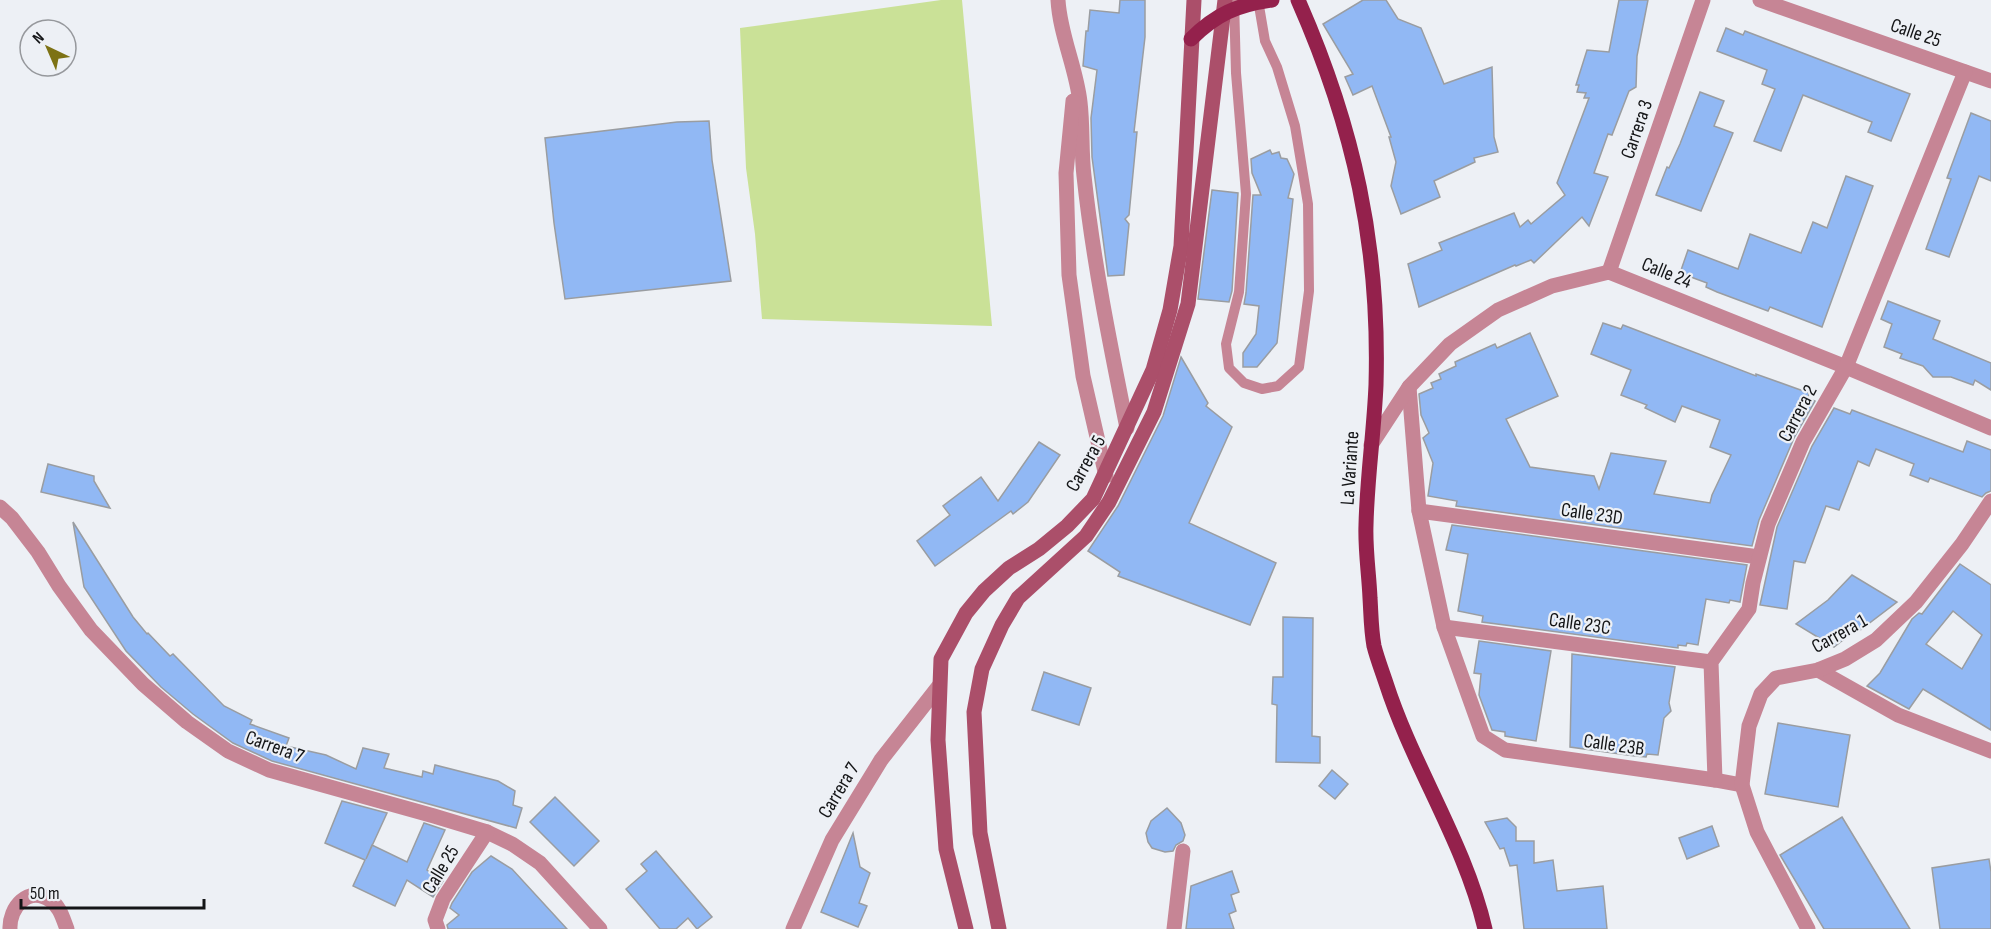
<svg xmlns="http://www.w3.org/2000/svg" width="1991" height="929" viewBox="0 0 1991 929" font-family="'Sofia Sans Condensed',sans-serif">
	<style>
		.green { fill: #cae197 }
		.building { fill: #91b8f4; stroke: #9a9da1; stroke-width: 1.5; fill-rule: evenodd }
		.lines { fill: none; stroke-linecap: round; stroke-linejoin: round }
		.lane { stroke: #c68595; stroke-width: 10 }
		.street { stroke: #c68595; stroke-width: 15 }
		.secondary { stroke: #ab4f6a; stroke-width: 15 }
		.primary { stroke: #94214c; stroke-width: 15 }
		.labels { text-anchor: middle; stroke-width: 4.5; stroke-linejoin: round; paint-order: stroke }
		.street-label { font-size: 20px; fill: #141517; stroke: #edf0f5 }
	</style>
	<rect width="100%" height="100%" fill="#edf0f5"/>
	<path class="green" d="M 941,0 L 962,0 L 992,326 L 762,319 L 755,234 L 746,168 L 740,28 Z"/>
	<g class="building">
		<path d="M 1120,0 L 1145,0 L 1145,37 L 1134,132 L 1137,132 L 1129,215 L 1125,219 L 1129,224 L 1124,275 L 1108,276 L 1092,157 L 1091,118 L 1097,70 L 1083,66 L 1086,31 L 1088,31 L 1090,10 L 1119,13 Z"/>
		<path d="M 1363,0 L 1386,0 L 1398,19 L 1421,28 L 1444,84 L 1492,67 L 1494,137 L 1498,152 L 1474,158 L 1475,162 L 1434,181 L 1440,197 L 1401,214 L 1391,186 L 1396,162 L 1389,137 L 1391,137 L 1372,86 L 1353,95 L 1345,77 L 1353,74 L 1323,24 Z"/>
		<path d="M 1619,0 L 1648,0 L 1637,56 L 1636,87 L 1629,91 L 1612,135 L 1608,134 L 1594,173 L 1608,177 L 1589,226 L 1582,217 L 1534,263 L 1531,260 L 1516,266 L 1515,265 L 1419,307 L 1408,264 L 1442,250 L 1439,243 L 1514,213 L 1520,227 L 1528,220 L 1531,224 L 1565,195 L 1557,183 L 1589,98 L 1584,98 L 1586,93 L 1577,92 L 1579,85 L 1576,85 L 1587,50 L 1609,52 Z"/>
		<path d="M 1726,28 L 1743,35 L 1745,31 L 1910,94 L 1891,141 L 1868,132 L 1872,122 L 1803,95 L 1781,151 L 1754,141 L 1775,89 L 1762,84 L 1767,70 L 1717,51 Z"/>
		<path d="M 1700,92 L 1724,101 L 1714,126 L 1733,133 L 1701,211 L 1656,195 L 1667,167 L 1669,168 L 1680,144 Z"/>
		<path d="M 1971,113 L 1991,121 L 1991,181 L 1979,176 L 1949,257 L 1926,249 L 1951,179 L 1947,178 Z"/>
		<path d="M 709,121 L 712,160 L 731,281 L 565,299 L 554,223 L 545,138 L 677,122 Z"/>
		<path d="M 1270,150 L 1272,154 L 1279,152 L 1281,158 L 1287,159 L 1294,174 L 1288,198 L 1293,199 L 1277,343 L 1257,367 L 1243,367 L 1243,353 L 1256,334 L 1259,306 L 1244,304 L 1246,293 L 1253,195 L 1261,195 L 1252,173 L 1251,159 Z"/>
		<path d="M 1846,176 L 1873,186 L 1822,327 L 1770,307 L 1768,311 L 1717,292 L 1706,287 L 1707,283 L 1680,273 L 1688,250 L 1738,269 L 1750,234 L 1801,253 L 1813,222 L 1827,228 Z"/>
		<path d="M 1212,190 L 1238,193 L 1232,291 L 1229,302 L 1198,299 Z"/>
		<path d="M 1888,301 L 1940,321 L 1933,339 L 1991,363 L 1991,390 L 1975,380 L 1973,385 L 1951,377 L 1933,377 L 1923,366 L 1900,358 L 1902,354 L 1884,347 L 1892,324 L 1881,319 Z"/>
		<path d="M 1603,323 L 1621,329 L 1623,325 L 1756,376 L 1756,374 L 1809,393 L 1808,398 L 1815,401 L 1794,438 L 1759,520 L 1752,546 L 1456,506 L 1457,501 L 1428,496 L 1433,463 L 1423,438 L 1429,433 L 1421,415 L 1419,394 L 1433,388 L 1431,383 L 1441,379 L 1439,374 L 1456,366 L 1455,362 L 1495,344 L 1497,348 L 1530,333 L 1558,396 L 1506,419 L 1530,467 L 1594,476 L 1599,489 L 1611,453 L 1666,461 L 1654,494 L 1710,503 L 1712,495 L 1731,455 L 1710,447 L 1720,420 L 1682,406 L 1675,422 L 1645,408 L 1647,405 L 1621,395 L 1631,370 L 1591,354 Z"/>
		<path d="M 1181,357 L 1208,403 L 1206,406 L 1232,427 L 1189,523 L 1276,563 L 1250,625 L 1118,576 L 1120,572 L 1088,551 L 1118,506 L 1163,416 Z"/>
		<path d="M 1834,408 L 1850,414 L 1852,410 L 1963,452 L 1967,441 L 1991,450 L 1991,491 L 1986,493 L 1982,497 L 1930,478 L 1928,482 L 1910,475 L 1914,464 L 1876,449 L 1869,466 L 1858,461 L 1839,510 L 1826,506 L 1805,563 L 1794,561 L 1787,609 L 1760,605 L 1777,527 L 1812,446 Z"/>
		<path d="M 1039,442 L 1060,455 L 1028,502 L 1013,514 L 1011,511 L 935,566 L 917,541 L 950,515 L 943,506 L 981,477 L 998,501 Z"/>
		<path d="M 48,464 L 94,476 L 94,481 L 110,508 L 41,492 Z"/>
		<path d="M 73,522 L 133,617 L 147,634 L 148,633 L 170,656 L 173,654 L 224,706 L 252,720 L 250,724 L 289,738 L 286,746 L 326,755 L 356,769 L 363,748 L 389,754 L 384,768 L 422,777 L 423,771 L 433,774 L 435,765 L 498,781 L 515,791 L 513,805 L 522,808 L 516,828 L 272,761 L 233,743 L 193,714 L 161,687 L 126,651 L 84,587 Z"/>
		<path d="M 1452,525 L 1747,565 L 1740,602 L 1730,600 L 1729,603 L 1706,599 L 1698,645 L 1687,643 L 1686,646 L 1678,645 L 1678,648 L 1482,622 L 1483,616 L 1458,611 L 1468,554 L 1446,550 Z"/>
		<path d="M 1960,564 L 1991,585 L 1991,730 L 1923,689 L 1909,709 L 1867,686 L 1880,673 L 1912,619 L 1919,613 L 1922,614 ZM 1953,611 L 1982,635 L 1962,669 L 1926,644 Z"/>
		<path d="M 1852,575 L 1897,602 L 1859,631 L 1857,629 L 1834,647 L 1796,624 L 1828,600 Z"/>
		<path d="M 1283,617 L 1313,618 L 1312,736 L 1320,737 L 1320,763 L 1276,762 L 1277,705 L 1272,704 L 1273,677 L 1283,677 Z"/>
		<path d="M 1479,641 L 1551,651 L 1536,741 L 1505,736 L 1505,732 L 1492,730 L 1479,695 L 1481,674 L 1474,673 Z"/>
		<path d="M 1572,654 L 1675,667 L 1669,703 L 1671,711 L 1664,718 L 1658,755 L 1647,754 L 1646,757 L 1635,756 L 1570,747 Z"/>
		<path d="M 1044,672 L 1091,688 L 1079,725 L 1032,710 Z"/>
		<path d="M 1778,723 L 1850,735 L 1838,807 L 1765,794 Z"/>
		<path d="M 1332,770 L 1348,784 L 1335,799 L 1319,786 Z"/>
		<path d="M 555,797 L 599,841 L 574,866 L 530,822 Z"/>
		<path d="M 342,801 L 387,813 L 366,859 L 372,845 L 407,862 L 424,823 L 445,830 L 427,870 L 443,881 L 433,897 L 407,880 L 395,906 L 353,886 L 365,860 L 325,843 Z"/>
		<path d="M 1167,808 L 1181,823 L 1185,835 L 1183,841 L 1176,845 L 1173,851 L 1165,852 L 1152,848 L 1148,842 L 1146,833 L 1151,821 Z"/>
		<path d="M 1842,817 L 1899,911 L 1910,929 L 1824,929 L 1780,855 Z"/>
		<path d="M 1507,818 L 1516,827 L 1516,841 L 1534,841 L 1534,863 L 1553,860 L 1557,891 L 1603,886 L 1607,929 L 1524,929 L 1517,865 L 1510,866 L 1504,848 L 1500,849 L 1485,822 Z"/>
		<path d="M 1712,826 L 1719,846 L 1687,859 L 1679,838 Z"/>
		<path d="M 853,833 L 860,867 L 870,873 L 859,903 L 867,906 L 858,927 L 821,912 Z"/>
		<path d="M 656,851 L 712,917 L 697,929 L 688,918 L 676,929 L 660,929 L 626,889 L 647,871 L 641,864 Z"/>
		<path d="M 491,856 L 512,869 L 567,929 L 448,929 L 447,925 L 459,915 L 450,908 L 452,903 L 472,872 Z"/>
		<path d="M 1989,859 L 1991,872 L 1991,929 L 1940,929 L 1932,868 Z"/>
		<path d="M 1232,871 L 1239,892 L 1231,895 L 1236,911 L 1229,914 L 1234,929 L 1186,929 L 1191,886 Z"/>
	</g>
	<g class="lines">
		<path class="lane" d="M 1234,0 L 1236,73 L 1246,194 L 1239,292 L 1226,344 L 1229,368 L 1244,383 L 1262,389 L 1278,386 L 1299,367 L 1309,291 L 1308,204 L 1295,126 L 1277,67 L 1265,41 L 1258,0"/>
		<g class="street">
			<path d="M 1058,0 C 1060,35 1076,67 1080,102 C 1083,127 1081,151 1084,176 C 1093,260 1110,344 1127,428"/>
			<path d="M 1760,0 L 1991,81"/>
			<path d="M 1073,101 L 1066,173 L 1069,275 L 1083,376 L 1106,476"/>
			<path d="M 1609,272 L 1703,0"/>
			<path d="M 1409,387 L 1419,511 L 1444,627 L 1483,736 L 1505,750 L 1715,780 L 1742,785"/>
			<path d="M 1371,445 L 1409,387 L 1450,344 L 1498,310 L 1552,286 L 1609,272 L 1846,367 L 1991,428"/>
			<path d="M 0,507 L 12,518 L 38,552 L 59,586 L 91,630 L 143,684 L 187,722 L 228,751 L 269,770 L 434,816 L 487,832 L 512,844 L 540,863 L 600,929"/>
			<path d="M 1419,511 L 1759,557"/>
			<path d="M 1444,627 L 1711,662"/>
			<path d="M 1818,670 L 1898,715 L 1991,751"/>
			<path d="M 1715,780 L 1711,662 L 1749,609 L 1753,583 L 1768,524 L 1803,442 L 1846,367 L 1965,72"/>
			<path d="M 10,929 C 9,908 28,885 50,900 C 60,906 63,919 67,929"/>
			<path d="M 438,929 L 435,920 L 443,899 L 487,832"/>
			<path d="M 793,929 L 832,840 L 881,760 L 939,686"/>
			<path d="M 1174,929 L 1183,851"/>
			<path d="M 1808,929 L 1757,832 L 1742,785 L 1749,726 L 1761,694 L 1776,678 L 1818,670 L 1845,659 L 1876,640 L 1916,602 L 1962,544 L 1991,501"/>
		</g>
		<g class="secondary">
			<path d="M 966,929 L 946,849 L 938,740 L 941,659 L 966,613 L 984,591 L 1009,568 L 1039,549 L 1067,526 L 1093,499 L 1153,370 L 1170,310 L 1181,246 L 1194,0"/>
			<path d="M 999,929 L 980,833 L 974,712 L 982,669 L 1002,625 L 1018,598 L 1086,536 L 1109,502 L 1154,412 L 1188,304 L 1225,0"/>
		</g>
		<g class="primary">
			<path d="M 1298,0 C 1354,127 1380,246 1376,385 C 1374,432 1367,478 1366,525 C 1365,549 1369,574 1370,598 C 1371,613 1371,630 1374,646 C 1377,658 1382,671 1386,683 C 1413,767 1465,843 1485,929"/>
			<path d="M 1191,39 C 1216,14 1237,5 1272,0"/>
		</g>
	</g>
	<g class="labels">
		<g class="street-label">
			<text transform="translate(1916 32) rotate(19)" y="7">Calle 25</text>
			<text transform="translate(1636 129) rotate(-71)" y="7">Carrera 3</text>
			<text transform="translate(1667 272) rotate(22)" y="7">Calle 24</text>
			<text transform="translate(1797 413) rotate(-62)" y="7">Carrera 2</text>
			<text transform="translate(1085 463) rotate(-61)" y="7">Carrera 5</text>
			<text transform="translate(1349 468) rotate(-86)" y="7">La Variante</text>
			<text transform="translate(1592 513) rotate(8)" y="7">Calle 23D</text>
			<text transform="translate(1580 623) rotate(8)" y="7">Calle 23C</text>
			<text transform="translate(1839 633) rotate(-29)" y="7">Carrera 1</text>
			<text transform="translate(1614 744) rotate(8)" y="7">Calle 23B</text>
			<text transform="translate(275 746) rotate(20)" y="7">Carrera 7</text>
			<text transform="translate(838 790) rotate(-59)" y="7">Carrera 7</text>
			<text transform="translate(440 869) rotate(-59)" y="7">Calle 25</text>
		</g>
	</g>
	<g transform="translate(48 48) rotate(316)"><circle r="28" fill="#edf0f5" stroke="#96989c" stroke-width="1.5"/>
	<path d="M0-4.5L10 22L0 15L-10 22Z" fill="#7d7214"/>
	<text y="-9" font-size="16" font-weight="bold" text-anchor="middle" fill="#141517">N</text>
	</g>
	<path d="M21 899v9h183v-9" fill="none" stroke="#141517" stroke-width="3"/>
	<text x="30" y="899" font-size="18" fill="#141517" stroke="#edf0f5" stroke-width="4.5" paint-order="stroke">50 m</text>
</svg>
